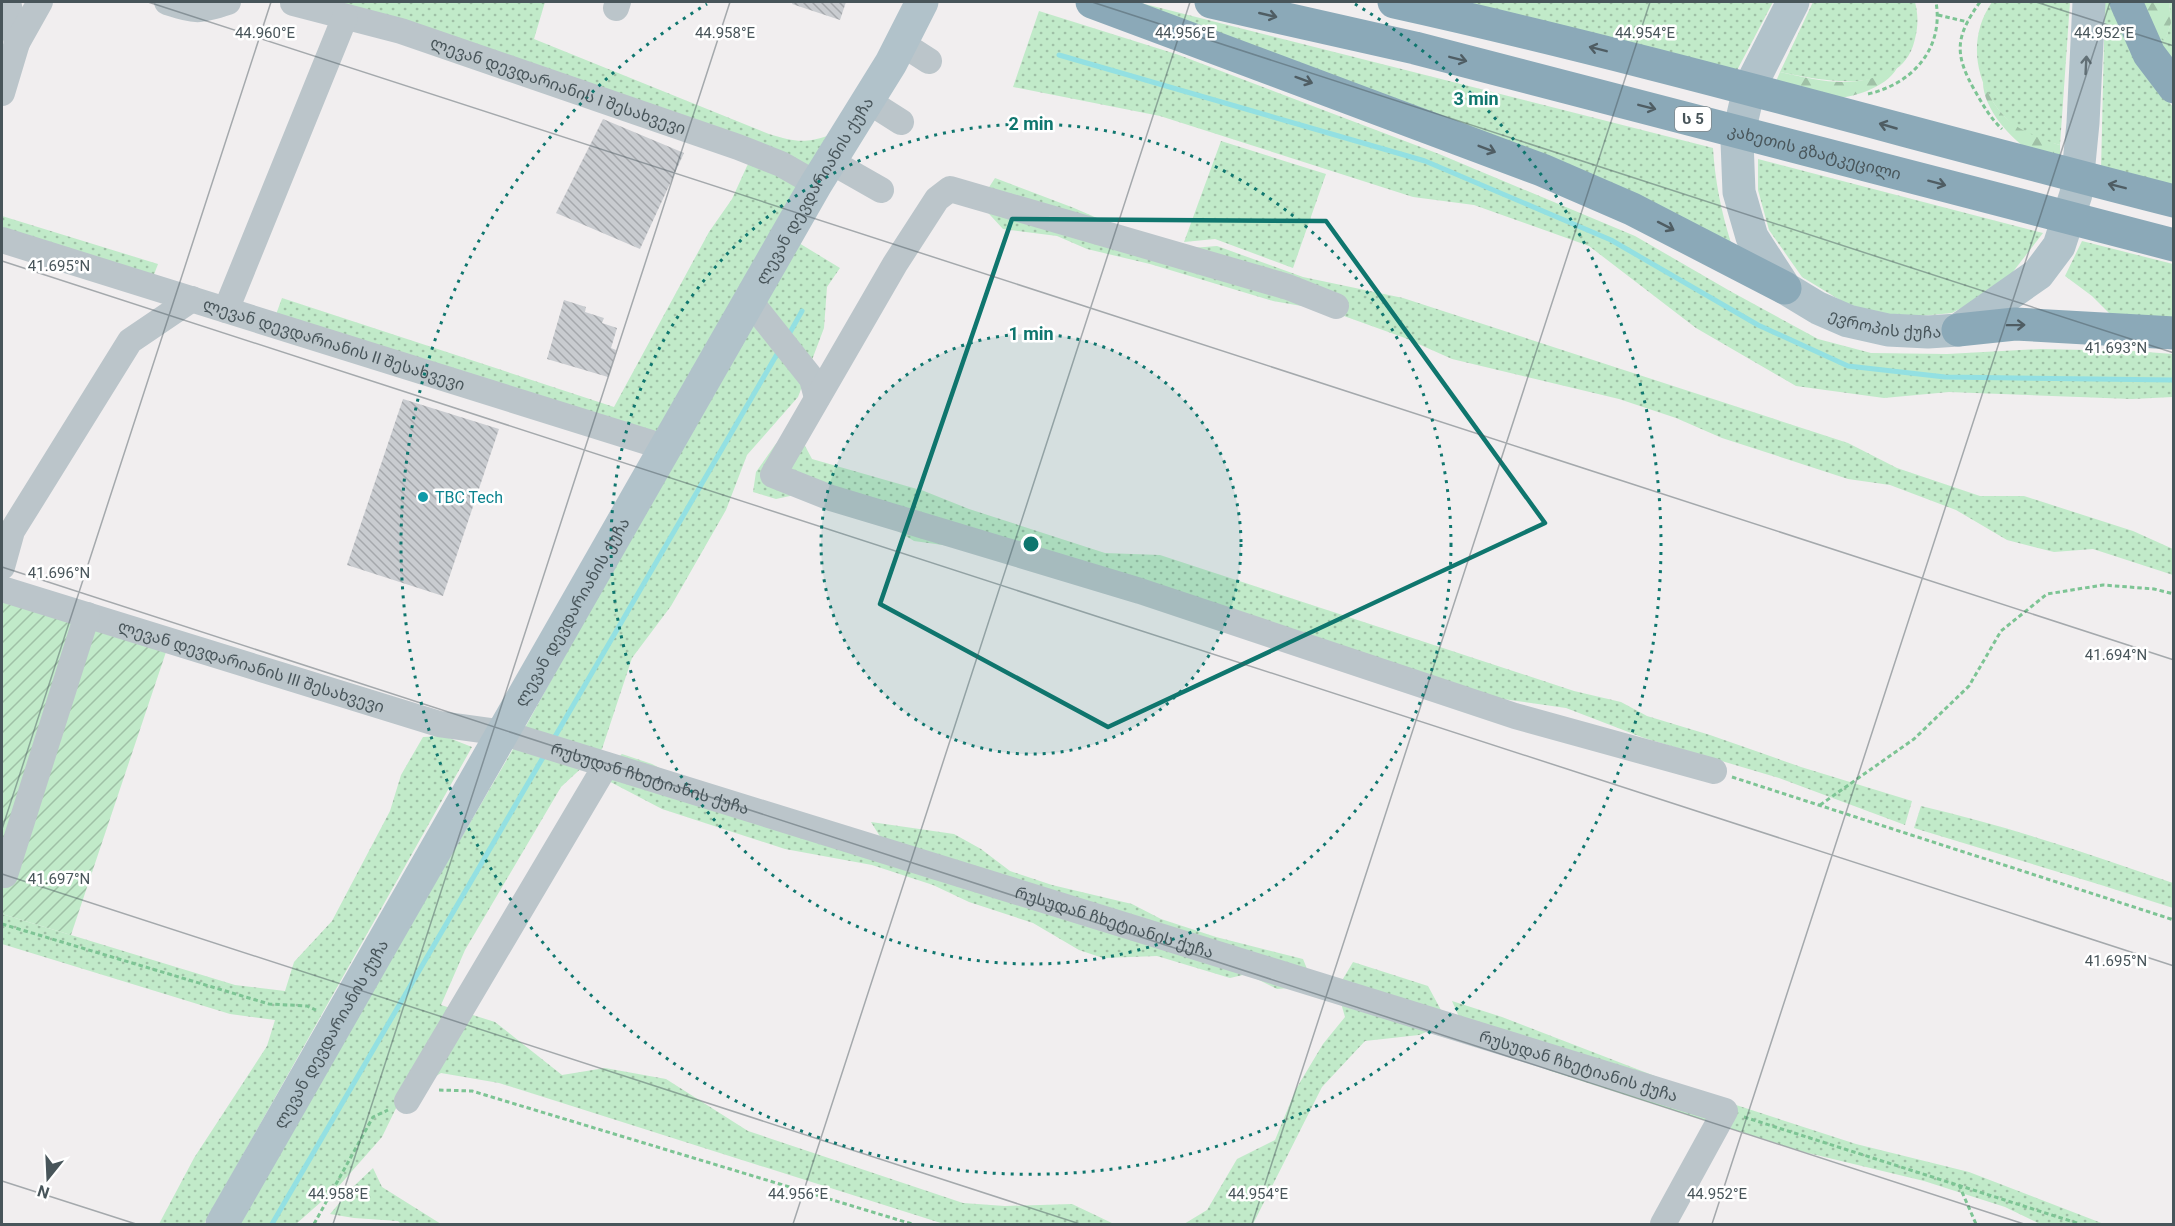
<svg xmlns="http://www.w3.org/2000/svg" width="2175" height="1226" viewBox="0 0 2175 1226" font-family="Roboto,'Noto Sans Georgian',sans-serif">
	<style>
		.grass { fill: url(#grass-dots) }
		.forest { fill: url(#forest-firs) }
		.garden { fill: url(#garden-furrows) }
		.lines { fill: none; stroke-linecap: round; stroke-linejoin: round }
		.stream { stroke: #93e0e2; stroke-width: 5 }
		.building { fill: url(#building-back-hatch) }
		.path { stroke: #7dc494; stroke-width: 3; stroke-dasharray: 4.5 3; stroke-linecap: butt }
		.minor { stroke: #bbc5ca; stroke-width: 26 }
		.major { stroke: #b1c2ca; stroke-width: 33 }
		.highway { stroke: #8ba9b8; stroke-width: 33 }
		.oneway { stroke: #4f5d63 }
		.oneway2 { stroke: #627076 }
		.marked { fill: none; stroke: #0f766e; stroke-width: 4.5; stroke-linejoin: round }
		.ticks { fill: none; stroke: #48555a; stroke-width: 1.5; stroke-opacity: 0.45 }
		.ring { fill: none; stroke: #0f766e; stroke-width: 3; stroke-dasharray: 3 6 }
		.culture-dot { fill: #0f9aa8; stroke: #fff; stroke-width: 2 }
		.labels { text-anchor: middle; stroke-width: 5; stroke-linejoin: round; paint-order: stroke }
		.shield { fill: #fff; stroke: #7f888c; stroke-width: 1.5 }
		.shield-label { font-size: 15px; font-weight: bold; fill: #48555a }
		.street-label { font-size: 16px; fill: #48555a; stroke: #fff }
		.culture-label { font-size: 16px; fill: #0d838f; stroke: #fff; text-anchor: start }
		.ticks-label { font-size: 15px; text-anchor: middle; fill: #48555a; stroke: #fff; stroke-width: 5; stroke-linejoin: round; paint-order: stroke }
		.centre { fill: #0f766e; stroke: #fff; stroke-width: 3 }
		.ring-label { font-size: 18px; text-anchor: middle; font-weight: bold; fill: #0f766e; stroke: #fff; stroke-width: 5; stroke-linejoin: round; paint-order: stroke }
	</style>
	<defs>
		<pattern id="grass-dots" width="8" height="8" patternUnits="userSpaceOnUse" patternTransform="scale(1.5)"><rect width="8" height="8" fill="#c1eac9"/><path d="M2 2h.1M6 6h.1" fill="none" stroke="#9fc0a6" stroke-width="1.8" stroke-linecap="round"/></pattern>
		<pattern id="forest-firs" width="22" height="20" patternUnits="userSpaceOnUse" patternTransform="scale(1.5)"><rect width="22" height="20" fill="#c1eac9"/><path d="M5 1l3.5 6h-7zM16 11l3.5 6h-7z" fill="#9fc0a6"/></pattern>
		<pattern id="garden-furrows" width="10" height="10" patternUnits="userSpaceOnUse" patternTransform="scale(1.5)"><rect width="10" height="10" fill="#c1eac9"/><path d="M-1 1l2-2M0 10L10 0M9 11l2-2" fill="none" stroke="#9fc0a6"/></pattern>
		<pattern id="building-back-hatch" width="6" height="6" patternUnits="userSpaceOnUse" patternTransform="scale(1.5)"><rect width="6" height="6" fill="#c9ccd0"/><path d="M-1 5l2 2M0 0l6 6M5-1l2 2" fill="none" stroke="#a5a8ac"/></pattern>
	</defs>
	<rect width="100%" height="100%" fill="#f1eeef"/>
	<g class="grass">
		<path d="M 321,2 L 545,2 L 534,39 L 769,134 C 793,141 803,144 827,136 L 653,438 L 274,320 L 282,298 L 614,407 L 709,232 L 732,199 L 747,166 L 761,145 Z"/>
		<path d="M 1137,2 L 1713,148 C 1715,181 1721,211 1731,243 Z"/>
		<path d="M 1443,2 L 1773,2 L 1734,76 Z"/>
		<path d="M 1813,2 L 1915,2 C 1919,18 1918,30 1913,46 C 1895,97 1819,80 1780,72 Z"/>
		<path d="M 1992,2 L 2070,2 L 2060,145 C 2050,142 2038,141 2029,136 C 1982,109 1960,48 1992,2 Z"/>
		<path d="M 2105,2 L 2111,2 L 2135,56 L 2173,107 L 2173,189 L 2101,169 Z"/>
		<path d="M 2169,2 L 2173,2 L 2173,65 L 2150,27 L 2165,40 L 2171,23 Z"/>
		<path d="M 1039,11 L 1179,55 L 1439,154 L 1635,236 L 1730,291 L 1818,339 L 1871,353 L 1947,354 L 2041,349 L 2133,351 L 2173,354 L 2173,397 L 2132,399 L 1949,392 L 1884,398 L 1796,386 L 1696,328 L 1589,246 L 1474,205 L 1413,197 L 1160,116 L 1013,87 Z"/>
		<path d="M 1221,141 L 1326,174 L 1293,268 L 1215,239 L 1184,242 Z"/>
		<path d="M 1758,159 L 2043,233 L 2002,286 L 1952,313 L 1900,318 L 1853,308 L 1802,277 L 1769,230 L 1758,190 Z"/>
		<path d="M 995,178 L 1074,208 L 1143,238 L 1179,249 L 1217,246 L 1303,277 L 1403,298 L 1848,443 L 1897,468 L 1980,496 L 2024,496 L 2133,531 L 2173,549 L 2173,575 L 2093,549 L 2054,552 L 2007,540 L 1956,510 L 1890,485 L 1848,479 L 1722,438 L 1676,418 L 1619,399 L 1452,359 L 1405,338 L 1330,311 L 1273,301 L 1150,264 L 1087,249 L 1057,236 L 1003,229 L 979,203 Z"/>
		<path d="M 2,216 L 158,264 L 153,277 L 2,230 Z"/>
		<path d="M 794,240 L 840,268 L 827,287 L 824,328 L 798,397 L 747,455 L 726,510 L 671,606 L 632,658 L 602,749 L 561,787 L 465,950 L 441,1005 L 495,1022 L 562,1075 L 605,1068 L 666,1079 L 748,1131 L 963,1203 L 1005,1206 L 1072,1204 L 1114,1224 L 944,1224 L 499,1083 L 441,1073 L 401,1098 L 382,1137 L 338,1187 L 296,1224 L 236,1224 L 516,744 Z"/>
		<path d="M 2082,241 L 2173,264 L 2173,319 L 2113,317 L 2092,296 L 2065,276 Z"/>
		<path d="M 794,425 L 812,459 L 924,491 L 969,509 L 1105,553 L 1160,555 L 1574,691 L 1621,702 L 1647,716 L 1710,735 L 1801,767 L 1912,801 L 1905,825 L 1779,778 L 1644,738 L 1566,708 L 1488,697 L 964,548 L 914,541 L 878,519 L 799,494 L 776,499 L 753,492 L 756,472 L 775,445 Z"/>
		<path d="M 444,736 L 472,747 L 204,1224 L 159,1224 L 194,1158 L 267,1046 L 275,1020 L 230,1014 L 2,944 L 2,914 L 235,985 L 285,991 L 294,962 L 332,921 L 390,811 L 401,775 L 423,737 Z"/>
		<path d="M 622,754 L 652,764 L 699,789 L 884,843 L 871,822 L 954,834 L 981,849 L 1010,871 L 1052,885 L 1132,904 L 1161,919 L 1216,937 L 1303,959 L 1314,986 L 1277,989 L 1247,974 L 1230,978 L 1157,956 L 1103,958 L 1079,950 L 1033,923 L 969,902 L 933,885 L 872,865 L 785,849 L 662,809 L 599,776 Z"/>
		<path d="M 1921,806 C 2007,826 2090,854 2173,883 L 2173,908 L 2101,885 L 1914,828 Z"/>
		<path d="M 1353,962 L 1428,986 L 1448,1023 L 1419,1035 L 1365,1041 L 1322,1087 L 1253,1224 L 1184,1224 L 1207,1210 L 1237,1159 L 1275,1140 L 1296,1089 L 1323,1044 L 1345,1017 L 1337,989 Z"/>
		<path d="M 1452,1001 L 1502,1017 L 1699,1093 L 1856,1144 L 1969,1172 L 2104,1224 L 2040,1224 L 2005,1207 L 1924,1181 L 1808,1153 L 1548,1070 L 1496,1046 L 1468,1037 Z"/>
		<path d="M 373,1168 L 382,1187 L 441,1224 L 401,1224 L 398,1221 L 354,1218 L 330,1214 L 354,1186 Z"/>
	</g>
	<g class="forest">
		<path d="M 2142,2 L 2169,2 L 2171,23 L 2165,41 L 2150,27 Z"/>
		<path d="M 1897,68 C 1886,88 1852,98 1830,99 C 1815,100 1790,90 1774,86 L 1780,72 C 1825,82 1855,90 1897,68 Z"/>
		<path d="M 1983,81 C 1998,121 2022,133 2060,145 L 2060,159 C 2051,157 2040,156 2032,152 C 2010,139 1982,107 1983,81 Z"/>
	</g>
	<path class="garden" d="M 2,598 L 167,649 L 71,935 L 2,914 Z"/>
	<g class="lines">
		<g class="stream">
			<path d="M 1059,55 L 1425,161 L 1611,240 L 1758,325 L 1848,366 L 1945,377 L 2174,380"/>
			<path d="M 788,336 L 802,311"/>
			<path d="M 553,740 L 780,349"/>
			<path d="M 272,1224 L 545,754"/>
		</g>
	</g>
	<g class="building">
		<path d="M 793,2 L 846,2 L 840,20 L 792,4 Z"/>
		<path d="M 603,119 L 684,153 L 640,249 L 556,213 Z"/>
		<path d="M 564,300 L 586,307 L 585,312 L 604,318 L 602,323 L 617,328 L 611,348 L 616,350 L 608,377 L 547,359 Z"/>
		<path d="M 403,399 L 499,429 L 443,596 L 347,565 Z"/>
	</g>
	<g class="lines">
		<g class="path">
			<path d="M 1980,2 C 1955,37 1954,54 1975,91 C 1983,105 1991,119 2002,129"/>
			<path d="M 1938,15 L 1968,22"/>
			<path d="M 1868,94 C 1912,84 1944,49 1936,2"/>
			<path d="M 1732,777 L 2174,920"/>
			<path d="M 1820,805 L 1914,739 L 1969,686 L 2001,631 L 2047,594 L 2103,585 L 2154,589 L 2174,594"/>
			<path d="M 2,924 L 269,1004 L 307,1006 L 316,1010"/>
			<path d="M 439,1090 L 472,1091 L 912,1224"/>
			<path d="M 1744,1117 L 2080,1224"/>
			<path d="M 1959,1185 L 1976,1224"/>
			<path d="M 314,1224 L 373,1117 L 388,1110"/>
		</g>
		<g class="minor">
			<path d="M 8,2 L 17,43"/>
			<path d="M 167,2 C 196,11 198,12 228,2"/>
			<path id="s1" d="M 293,3 L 401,31 L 738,147 L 781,164 L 816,184"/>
			<path d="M 616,8 L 618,2"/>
			<path d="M 901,43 L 929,61"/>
			<path d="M 2,93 L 17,43 L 40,2"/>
			<path d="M 868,101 L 901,122"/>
			<path d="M 830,161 L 881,190"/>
			<path id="s2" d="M 2,240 L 667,448"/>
			<path d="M 750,301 L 812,379 L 817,398"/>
			<path d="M 1336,306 L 1288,287 L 950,189 L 937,199 L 895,264 L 773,475 L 831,498 L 1140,591 L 1515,716 L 1714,771"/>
			<path d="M 226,310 L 345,17"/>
			<path d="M 2,567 L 12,531 L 130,341 L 192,299"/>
			<path id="s3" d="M 2,589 L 439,724 L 504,733 L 1725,1111 L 1663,1224"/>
			<path d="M 5,875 L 87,615"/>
			<path d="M 407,1101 L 606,765"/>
		</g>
		<g class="major">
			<path id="s4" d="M 1793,2 L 1749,89 L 1737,141 L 1739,192 L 1752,237 L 1785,288 L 1818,308 L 1848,321 L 1888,330 L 1928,332 L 1958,330 L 2038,274 L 2059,246 L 2076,194 L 2083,123 L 2089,2"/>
			<path id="s5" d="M 222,1224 L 816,184 L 891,63 L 922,2"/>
		</g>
		<g class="highway">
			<path d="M 1092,2 L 1542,170 L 1632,209 L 1785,288"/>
			<path id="s6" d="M 1211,2 L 1415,48 L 2174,245"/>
			<path d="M 1394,2 C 1656,60 1914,135 2174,201"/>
			<path d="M 2126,2 L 2149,54 L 2174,87"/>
			<path d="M 1958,330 L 2015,324 L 2174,333"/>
		</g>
	</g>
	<defs><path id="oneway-shaft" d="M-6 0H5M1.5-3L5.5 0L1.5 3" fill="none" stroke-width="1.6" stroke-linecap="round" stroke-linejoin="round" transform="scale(1.5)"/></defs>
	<g class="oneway">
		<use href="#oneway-shaft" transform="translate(1268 15) rotate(13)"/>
		<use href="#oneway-shaft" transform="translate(1598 49) rotate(-166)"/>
		<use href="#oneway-shaft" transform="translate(1458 59) rotate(14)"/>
		<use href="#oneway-shaft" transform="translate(1304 80) rotate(20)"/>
		<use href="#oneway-shaft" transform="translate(1647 107) rotate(14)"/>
		<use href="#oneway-shaft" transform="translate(1888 126) rotate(-164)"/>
		<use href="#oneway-shaft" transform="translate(1487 149) rotate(21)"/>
		<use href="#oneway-shaft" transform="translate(1937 183) rotate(15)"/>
		<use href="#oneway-shaft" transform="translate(2117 186) rotate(-166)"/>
		<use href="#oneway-shaft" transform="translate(1666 226) rotate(27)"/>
		<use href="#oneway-shaft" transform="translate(2016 325) rotate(-1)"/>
	</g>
	<use class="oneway2" href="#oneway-shaft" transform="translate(2086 65) rotate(-87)"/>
	<path class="marked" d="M 1012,219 L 1326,221 L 1545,523 L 1108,727 L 880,604 Z"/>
	<path class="ticks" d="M 148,2 L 2174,660M 1092,2 L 2174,353M 2036,2 L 2174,46M 2,261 L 2174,966M 2,567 L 2024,1224M 2,829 L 271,2M 2,874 L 1080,1224M 2,1181 L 136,1224M 333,1224 L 730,2M 793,1224 L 1190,2M 1252,1224 L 1650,2M 1712,1224 L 2110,2M 2172,1224 L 2174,1220"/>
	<circle cx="1031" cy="544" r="210" fill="#0f766e" fill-opacity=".12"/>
	<g class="ring">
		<circle cx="1031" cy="544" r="210"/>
		<circle cx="1031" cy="544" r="420"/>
		<path d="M1355 4A630 630 0 1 1 707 4"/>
	</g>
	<circle class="culture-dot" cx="423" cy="497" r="6"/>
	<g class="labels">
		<rect class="shield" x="1675" y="107" width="36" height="24" rx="4.5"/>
		<g class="shield-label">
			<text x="1693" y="124">ს 5</text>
		</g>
		<g class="street-label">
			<text dy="6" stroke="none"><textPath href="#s1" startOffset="278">ლევან დევდარიანის I შესახვევი</textPath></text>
			<text dy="6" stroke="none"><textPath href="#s6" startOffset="622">კახეთის გზატკეცილი</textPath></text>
			<text dy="6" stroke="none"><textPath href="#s5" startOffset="1191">ლევან დევდარიანის ქუჩა</textPath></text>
			<text dy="6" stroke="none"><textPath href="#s4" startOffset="418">ევროპის ქუჩა</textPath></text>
			<text dy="6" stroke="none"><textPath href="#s2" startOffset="348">ლევან დევდარიანის II შესახვევი</textPath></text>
			<text dy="6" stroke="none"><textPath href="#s5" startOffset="705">ლევან დევდარიანის ქუჩა</textPath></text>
			<text dy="6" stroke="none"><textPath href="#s3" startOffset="261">ლევან დევდარიანის III შესახვევი</textPath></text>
			<text dy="6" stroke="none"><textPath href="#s3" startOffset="676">რუსუდან ჩხეტიანის ქუჩა</textPath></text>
			<text dy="6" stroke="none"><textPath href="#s3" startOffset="1162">რუსუდან ჩხეტიანის ქუჩა</textPath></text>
			<text dy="6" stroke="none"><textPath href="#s5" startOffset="219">ლევან დევდარიანის ქუჩა</textPath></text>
			<text dy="6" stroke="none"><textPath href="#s3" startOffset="1648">რუსუდან ჩხეტიანის ქუჩა</textPath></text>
		</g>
		<g class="culture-label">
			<text x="435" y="503">TBC Tech</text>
		</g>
	</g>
	<g class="ticks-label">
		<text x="265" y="38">44.960°E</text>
		<text x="725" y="38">44.958°E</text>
		<text x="1185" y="38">44.956°E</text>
		<text x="1645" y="38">44.954°E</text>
		<text x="2104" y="38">44.952°E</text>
		<text x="59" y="271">41.695°N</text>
		<text x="2116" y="353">41.693°N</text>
		<text x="59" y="578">41.696°N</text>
		<text x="2116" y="660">41.694°N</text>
		<text x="59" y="884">41.697°N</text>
		<text x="2116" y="966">41.695°N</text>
		<text x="338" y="1199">44.958°E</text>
		<text x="798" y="1199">44.956°E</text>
		<text x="1258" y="1199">44.954°E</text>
		<text x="1717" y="1199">44.952°E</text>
	</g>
	<circle cx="1031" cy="544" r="9" class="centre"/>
	<g class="ring-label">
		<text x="1476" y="105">3 min</text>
		<text x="1031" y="130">2 min</text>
		<text x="1031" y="340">1 min</text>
	</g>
	<rect width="2175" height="1226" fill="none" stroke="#48555a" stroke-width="6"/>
	<g transform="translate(48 1178) rotate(198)" stroke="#ffffff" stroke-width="4.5" paint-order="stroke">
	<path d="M0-4.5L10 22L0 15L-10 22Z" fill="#48555a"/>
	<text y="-9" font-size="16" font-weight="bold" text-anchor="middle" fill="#48555a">N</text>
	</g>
</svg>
